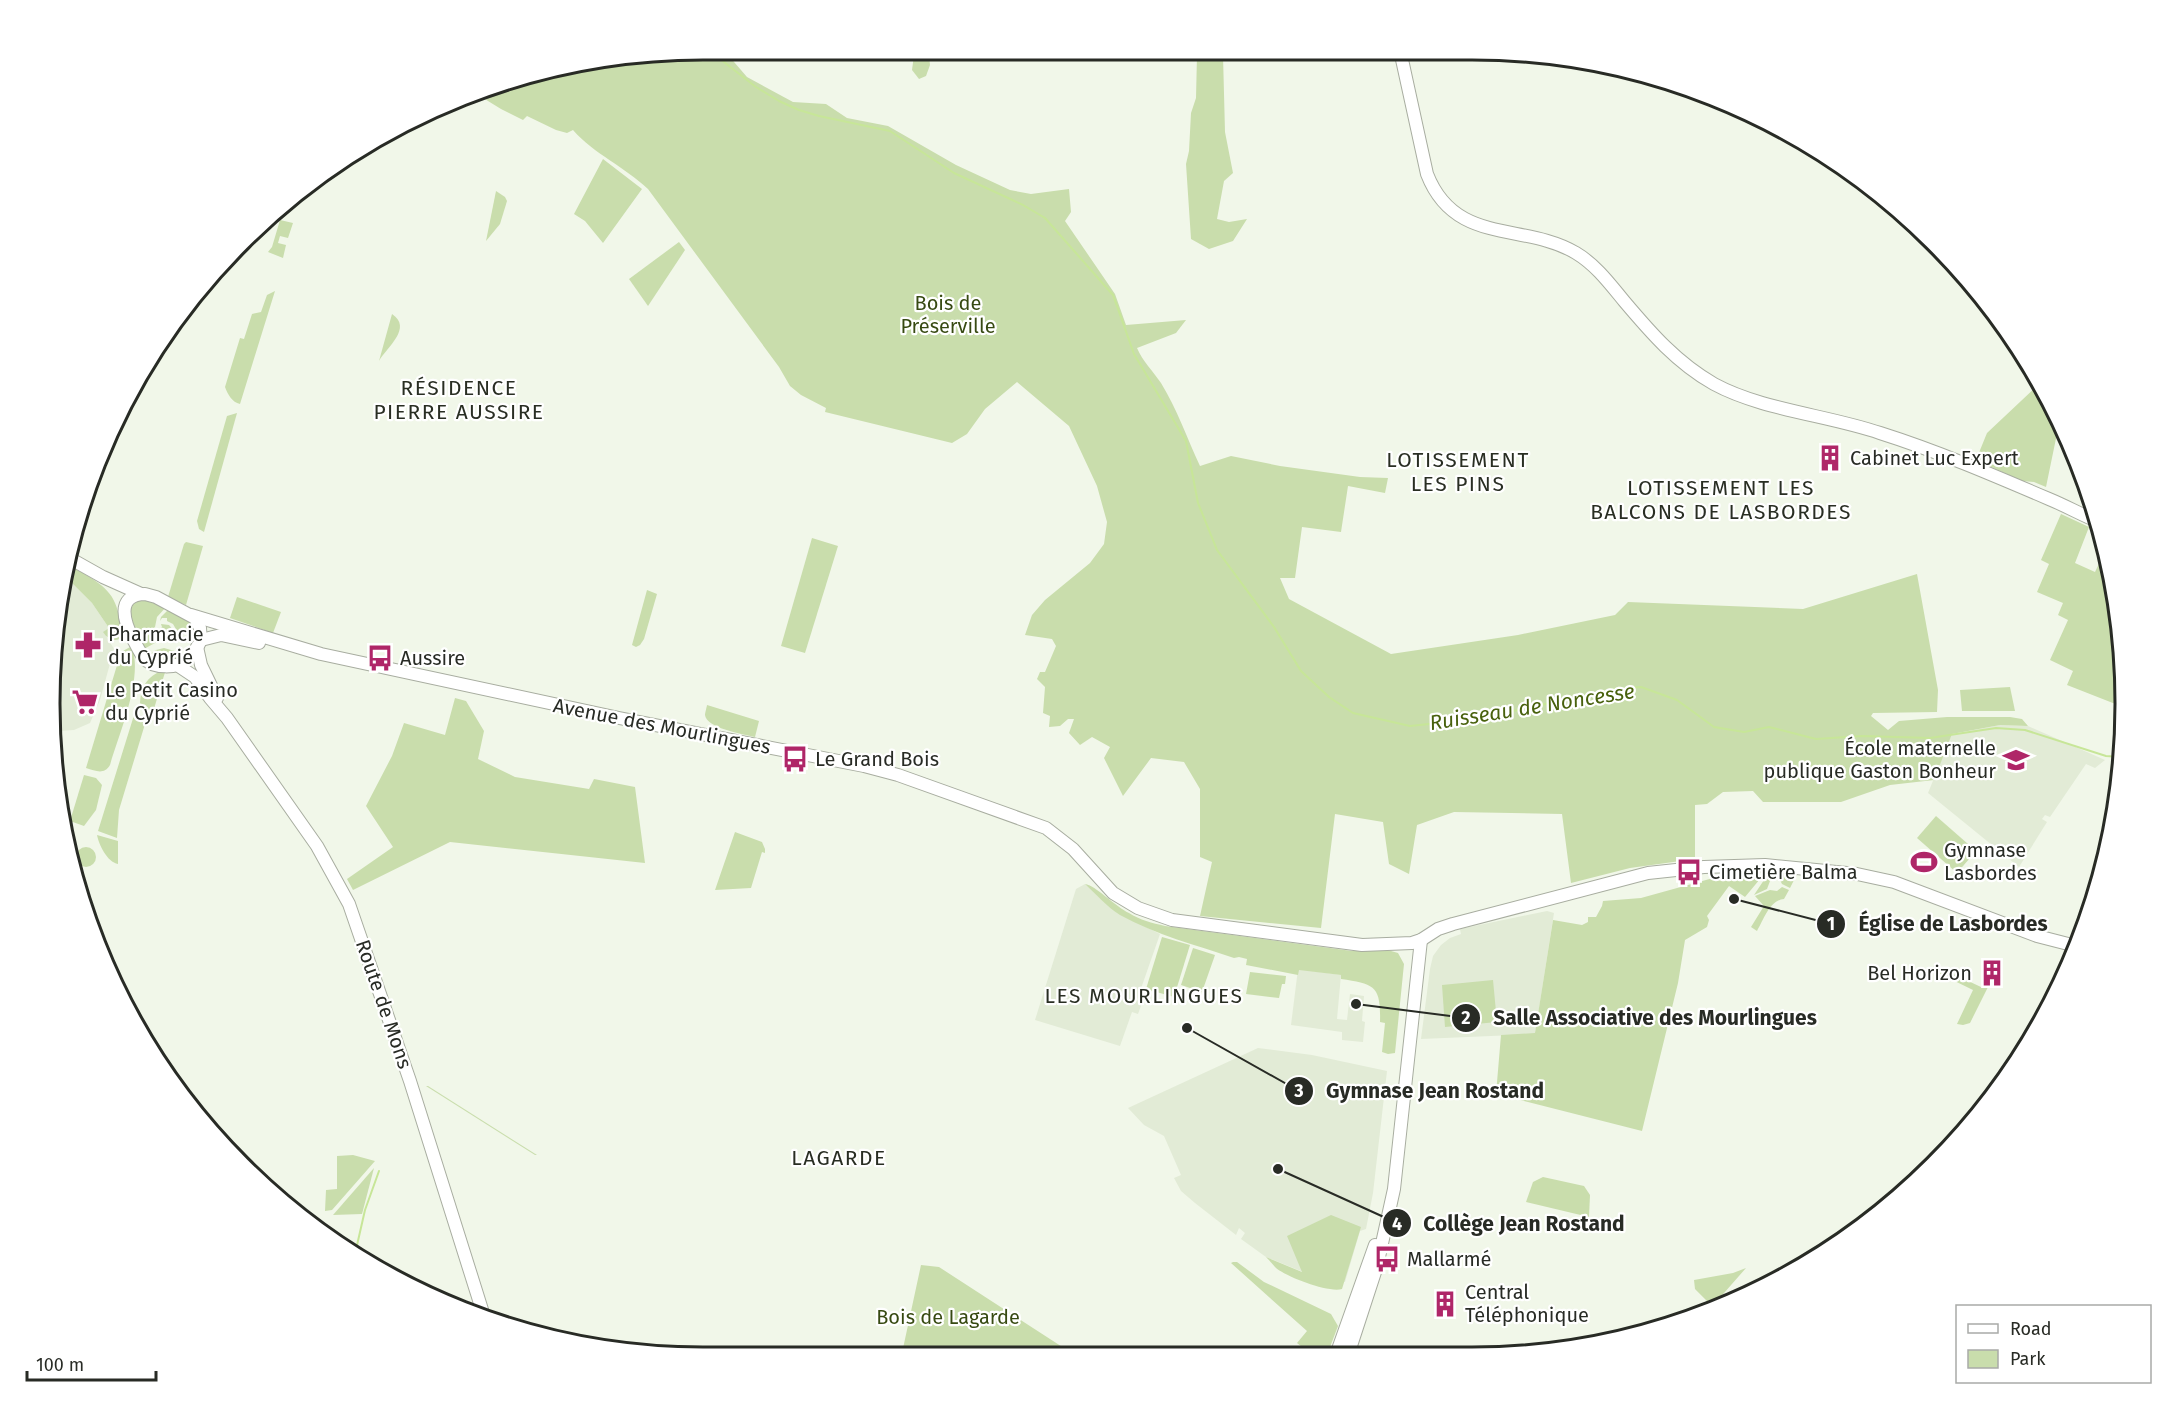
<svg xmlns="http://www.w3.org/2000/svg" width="2175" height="1407" viewBox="0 0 2175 1407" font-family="'Fira Sans',sans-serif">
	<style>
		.built { fill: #e2ebd6 }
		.green { fill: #c9ddac }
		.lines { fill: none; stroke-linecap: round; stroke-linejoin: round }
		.stream { stroke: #c7e698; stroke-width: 2 }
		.secondary-casing { stroke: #a8ada0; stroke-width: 14 }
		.secondary { stroke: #fff; stroke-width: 12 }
		.labels { text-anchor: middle; stroke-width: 4.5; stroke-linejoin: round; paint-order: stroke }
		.park-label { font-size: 20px; fill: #374a12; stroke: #fff }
		.poi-label { font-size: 20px; fill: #282b25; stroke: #fff; text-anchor: start }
		.street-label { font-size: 20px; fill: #282b25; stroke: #fff }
		.neighbourhood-label { font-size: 21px; letter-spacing: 1.5px; fill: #292e23; stroke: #fff }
		.water-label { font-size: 21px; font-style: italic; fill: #48610d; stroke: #fff }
		.rim { fill: none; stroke: #282b25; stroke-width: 3 }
		.leader { fill: none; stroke: #282b25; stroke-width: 2 }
		.callout-dot { fill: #282b25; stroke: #fff; stroke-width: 2 }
		.mark-label { font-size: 18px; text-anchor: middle; font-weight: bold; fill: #fff }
		.callout-label { font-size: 21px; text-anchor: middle; font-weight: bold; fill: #282b25; stroke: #fff; stroke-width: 4.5; stroke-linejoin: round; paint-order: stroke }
	</style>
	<rect width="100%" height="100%" fill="#f1f7e9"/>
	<g class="built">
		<path d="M 67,578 L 92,603 L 109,628 L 104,632 L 114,649 L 100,700 L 90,723 L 74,730 L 58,731 L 51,711 L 51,661 Z"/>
		<path d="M 2000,725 L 2028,726 L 2105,760 L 2095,768 L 2086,764 L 2050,817 L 2045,815 L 2042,819 L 2047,822 L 2019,867 L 1928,793 L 1952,734 Z"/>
		<path d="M 1085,884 L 1118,913 L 1160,934 L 1137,1000 L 1142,1003 L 1138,1014 L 1132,1012 L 1120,1046 L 1035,1020 L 1076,889 Z"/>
		<path d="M 1547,911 L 1554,913 L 1535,1034 L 1421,1039 L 1430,969 L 1433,956 L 1441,945 L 1450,938 L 1461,934 L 1460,929 Z"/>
		<path d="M 1298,969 L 1341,975 L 1337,1019 L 1347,1020 L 1350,994 L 1364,996 L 1362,1021 L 1365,1022 L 1363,1042 L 1342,1040 L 1342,1032 L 1291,1025 Z"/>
		<path d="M 1258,1048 L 1312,1055 L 1387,1071 L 1373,1193 L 1366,1229 L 1360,1231 L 1345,1282 L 1313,1276 L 1266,1257 L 1241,1239 L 1245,1233 L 1239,1228 L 1236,1235 L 1195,1203 L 1181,1191 L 1174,1178 L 1181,1175 L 1164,1136 L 1144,1125 L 1128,1108 Z"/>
	</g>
	<g class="green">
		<path d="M 618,55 L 728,55 L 747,77 L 793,102 L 826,104 L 847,118 L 888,126 L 956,165 L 1010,190 L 1031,194 L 1069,189 L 1071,212 L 1065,221 L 1115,294 L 1126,325 L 1186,320 L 1176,333 L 1137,348 C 1143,362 1153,371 1161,383 C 1177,409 1187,438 1200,466 L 1231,456 L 1280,466 L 1360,477 L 1388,478 L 1385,493 L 1348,486 L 1341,532 L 1302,527 L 1295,578 L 1280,578 L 1289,599 L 1391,654 L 1518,635 L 1615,615 L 1628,602 L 1803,609 L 1917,574 L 1938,690 L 1937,712 L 1873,713 L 1871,716 L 1888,730 L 1899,721 L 1947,717 L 2010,717 L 2022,719 L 2028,726 L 2000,725 L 1952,734 L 1934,780 L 1890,785 L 1841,802 L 1763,802 L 1753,791 L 1723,792 L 1707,804 L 1695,805 L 1695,859 L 1630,868 L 1571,883 L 1562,814 L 1454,812 L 1417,825 L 1409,874 L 1389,864 L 1383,822 L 1335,814 L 1321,928 L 1200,916 L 1212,862 L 1200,857 L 1200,789 L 1184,762 L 1151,758 L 1123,796 L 1104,758 L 1110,747 L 1092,737 L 1080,745 L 1069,733 L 1074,719 L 1068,719 L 1060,726 L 1049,727 L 1050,716 L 1043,713 L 1045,687 L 1037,679 L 1040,672 L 1045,672 L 1056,646 L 1052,639 L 1025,635 L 1032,615 L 1045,600 L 1090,563 L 1104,544 L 1107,522 L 1097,486 L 1069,426 L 1017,382 L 985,409 L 967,434 L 952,443 L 825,412 L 826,408 L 801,395 L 790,386 L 779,367 L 648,189 C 625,167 594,154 573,130 L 567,133 L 556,130 L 527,116 L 523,120 L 501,109 L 475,93 L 494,84 Z"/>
		<path d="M 914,55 L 929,55 L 930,65 L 926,76 L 919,79 L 912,70 Z"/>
		<path d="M 1197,55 L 1223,55 L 1225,132 L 1233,173 L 1224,181 L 1217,219 L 1229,222 L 1247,219 L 1233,241 L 1209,249 L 1191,239 L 1186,164 L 1189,151 L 1191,113 L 1196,98 Z"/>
		<path d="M 603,159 L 642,189 L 603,243 L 585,221 L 574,214 Z"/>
		<path d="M 496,191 L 505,197 L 507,201 L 500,224 L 486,241 Z"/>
		<path d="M 280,220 L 293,223 L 288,238 L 280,236 L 278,243 L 286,245 L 283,258 L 268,252 L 272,247 Z"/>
		<path d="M 679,242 L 685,250 L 648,306 L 629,279 Z"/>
		<path d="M 275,291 L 240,404 C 232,402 228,395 225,387 L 240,338 L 244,339 L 252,314 L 261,312 L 267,295 Z"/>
		<path d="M 392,314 C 413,328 387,347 379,361 Z"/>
		<path d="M 2039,384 L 2060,419 L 2046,487 L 2034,482 L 2022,481 L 1976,460 L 1987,433 Z"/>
		<path d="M 237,413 L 204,532 L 199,529 L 197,521 L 227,416 Z"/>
		<path d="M 2061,514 L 2089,527 L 2075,563 L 2095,572 L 2106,549 L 2124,660 L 2123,707 L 2067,685 L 2073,671 L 2050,660 L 2068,620 L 2058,615 L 2063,603 L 2037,592 L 2049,564 L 2041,560 Z"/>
		<path d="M 812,538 L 838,546 L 805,653 L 781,646 Z"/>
		<path d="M 186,542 L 203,546 L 186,605 L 168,597 L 184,544 Z"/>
		<path d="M 70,566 C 86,575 108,585 115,603 C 120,614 119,624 125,635 C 117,643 109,641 103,632 L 109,628 L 92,603 L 67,578 Z"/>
		<path d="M 647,590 L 657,594 L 644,639 L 640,645 L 636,647 L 632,645 Z"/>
		<path d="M 237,597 L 281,612 L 273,633 L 230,618 Z"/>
		<path d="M 144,598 L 166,607 L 157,617 L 155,627 L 138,638 L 128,619 L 133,604 Z"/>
		<path d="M 169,609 L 190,620 L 193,627 L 177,631 L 173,624 L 167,621 L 167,618 L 162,618 L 160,621 L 161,617 Z"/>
		<path d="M 161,624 L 169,625 L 175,632 L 144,649 L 140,641 L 157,629 L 159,630 L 162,627 Z"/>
		<path d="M 132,646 C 143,679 120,731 110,765 C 104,775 96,771 86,768 L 121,652 Z"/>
		<path d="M 164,648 L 178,652 L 183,657 C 170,662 161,662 148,655 L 156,650 Z"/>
		<path d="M 166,669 L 153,712 L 149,715 L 140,703 C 141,684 149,675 166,669 Z"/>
		<path d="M 2010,687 L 2015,711 L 1962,711 L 1960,690 Z"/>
		<path d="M 455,698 L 466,701 L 484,731 L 478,759 L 515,777 L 589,789 L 594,779 L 635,787 L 645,863 L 450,842 L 353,890 L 347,879 L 393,847 L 366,806 L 392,756 L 404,723 L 445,735 Z"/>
		<path d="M 707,705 L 759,721 L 755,737 C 743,734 706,728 705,715 C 705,713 707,706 707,705 Z"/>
		<path d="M 135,712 L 145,724 L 119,810 L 117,838 L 98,831 Z"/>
		<path d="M 84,775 L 96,778 L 102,785 L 96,810 L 84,826 L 70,821 Z"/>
		<path d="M 1936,816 L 1976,851 L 1957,873 L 1917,838 Z"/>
		<path d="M 735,832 L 762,842 L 765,849 L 765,853 L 762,852 L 751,888 L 715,890 Z"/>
		<path d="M 97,835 L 118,841 L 118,864 C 107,862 99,845 97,835 Z"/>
		<circle cx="86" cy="857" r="10"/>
		<path d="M 1740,873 L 1760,874 L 1760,879 L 1745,897 L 1729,886 L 1707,916 L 1709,920 L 1707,927 L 1685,940 L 1678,983 L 1642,1131 L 1496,1094 L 1501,1035 L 1535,1033 L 1553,920 L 1582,925 L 1588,922 L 1588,917 L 1596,917 L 1602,906 L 1603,901 L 1641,898 L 1724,875 Z"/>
		<path d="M 1777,873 L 1797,874 L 1790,888 L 1782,884 L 1780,880 L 1775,878 L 1770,881 L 1767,889 L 1754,895 L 1766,877 Z"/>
		<path d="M 1085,884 C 1095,885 1116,907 1129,913 C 1140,920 1152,923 1165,926 L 1352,951 L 1384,949 L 1398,953 L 1404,964 L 1395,1053 L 1388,1054 L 1382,1052 L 1385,1023 L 1380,1022 C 1381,986 1375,984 1341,979 L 1341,975 L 1299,970 L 1298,975 L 1246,965 L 1247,959 L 1239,957 L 1234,958 C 1196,945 1156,935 1120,915 C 1107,907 1096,894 1085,884 Z"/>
		<path d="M 1782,887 L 1789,890 L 1784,899 C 1770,900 1764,919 1757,931 L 1751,927 L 1764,906 L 1755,896 L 1770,890 L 1777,891 Z"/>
		<path d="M 1162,937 L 1190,945 L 1174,997 L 1146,989 Z"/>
		<path d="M 1193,948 L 1215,955 L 1202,992 L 1181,985 Z"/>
		<path d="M 1934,965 L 1981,987 L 1985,978 L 1991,981 L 1970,1023 L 1963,1025 L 1957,1024 L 1973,990 L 1932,970 Z"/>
		<path d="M 1250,972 L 1286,976 L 1285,984 L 1282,984 L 1279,998 L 1246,994 Z"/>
		<path d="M 1493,980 L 1497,1022 L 1445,1027 L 1442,985 Z"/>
		<path d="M 426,1086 L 428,1086 L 537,1155 L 535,1155 Z"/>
		<path d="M 353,1155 L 375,1161 L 332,1210 L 325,1211 L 326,1190 L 337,1189 L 337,1156 Z"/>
		<path d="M 374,1168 L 362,1214 L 333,1215 Z"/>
		<path d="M 1543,1177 L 1584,1186 L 1590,1195 L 1589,1217 L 1526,1202 L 1533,1182 Z"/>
		<path d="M 1331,1215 L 1361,1227 L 1342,1289 C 1328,1293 1287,1277 1276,1268 C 1273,1265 1269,1260 1266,1257 L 1302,1272 L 1287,1236 Z"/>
		<path d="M 1233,1262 L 1237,1262 L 1264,1282 L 1331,1314 L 1338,1326 L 1327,1355 L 1312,1355 L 1297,1343 L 1307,1331 L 1231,1263 Z"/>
		<path d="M 921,1265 L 939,1267 L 1067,1350 L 1077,1354 L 902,1353 Z"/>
		<path d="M 1746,1268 L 1717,1301 L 1707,1301 L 1695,1289 L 1694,1280 L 1733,1273 Z"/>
	</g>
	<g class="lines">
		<g class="stream">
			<path d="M 715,55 L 756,87 L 779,101 L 799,110 L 819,116 L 890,131 L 954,173 L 1023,205 L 1045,218 L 1113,295 L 1134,354 L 1186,441 L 1198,503 L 1217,550 L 1274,627 L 1301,671 L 1329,697 L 1353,713 L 1410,726 L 1476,719 L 1615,689 L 1641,687 L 1677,700 L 1714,727 L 1744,732 L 1769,727 L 1816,739 L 1862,736 L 1930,738 L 1996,728 L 2025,730 L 2106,756 L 2121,757"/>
			<path d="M 355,1254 L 365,1210 L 379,1171"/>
		</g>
		<g class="secondary-casing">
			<g id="secondary">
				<path d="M 1401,55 L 1427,174 C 1455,246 1524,222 1576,253 C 1596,265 1610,284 1624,301 C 1651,333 1677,363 1714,384 C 1762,410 1827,415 1880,433 C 1937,451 1993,475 2049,499 C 2066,506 2082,515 2099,522"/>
				<path d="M 71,559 L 103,577 L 141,594"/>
				<path d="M 145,594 L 156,597 L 195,618 L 200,628 L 201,640 C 198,647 193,654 188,659 C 177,669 153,669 144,658 C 140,653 137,646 134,641 C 125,624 114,595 145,594 Z"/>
				<path d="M 191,615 L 321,654 L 619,718 L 864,766 L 898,775 L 1046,828 L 1073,849 L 1113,893 L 1138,908 L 1172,920 L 1362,945 L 1412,943 L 1421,940 L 1438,929 L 1453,924 L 1648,873 L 1704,867 L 1765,865 L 1857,874 L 1894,882 L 2037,936 L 2076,946"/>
				<path d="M 201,640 L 221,635 L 259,643"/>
				<path d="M 197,647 L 201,665 L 217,698"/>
				<path d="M 177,665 L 195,677 L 210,698 L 227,718 L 317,846 L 349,904 L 410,1081 L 484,1316"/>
				<path d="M 1336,1355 L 1375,1245"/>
				<path d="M 1348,1355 L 1377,1266 L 1394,1189 L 1421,940"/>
			</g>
		</g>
		<use href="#secondary" class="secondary"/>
	</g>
	<defs>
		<g id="building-bare" transform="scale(2.07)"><path d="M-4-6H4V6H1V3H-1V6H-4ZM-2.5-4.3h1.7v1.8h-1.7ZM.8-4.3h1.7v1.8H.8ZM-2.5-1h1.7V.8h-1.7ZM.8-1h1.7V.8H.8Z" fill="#af2668" stroke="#fff" stroke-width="2.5" paint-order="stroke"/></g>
		<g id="pharmacy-bare" transform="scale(2.07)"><path d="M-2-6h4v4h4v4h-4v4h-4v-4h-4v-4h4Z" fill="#af2668" stroke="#fff" stroke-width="2.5" paint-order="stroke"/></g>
		<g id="bus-bare" transform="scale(2.07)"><path d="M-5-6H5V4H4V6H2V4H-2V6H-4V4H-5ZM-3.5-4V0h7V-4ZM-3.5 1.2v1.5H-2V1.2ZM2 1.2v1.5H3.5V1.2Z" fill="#af2668" stroke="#fff" stroke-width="2.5" paint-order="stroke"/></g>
		<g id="supermarket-bare" transform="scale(2.07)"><path d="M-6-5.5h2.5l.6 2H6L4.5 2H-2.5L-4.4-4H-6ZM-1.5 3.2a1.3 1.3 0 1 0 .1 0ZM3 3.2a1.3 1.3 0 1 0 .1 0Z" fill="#af2668" stroke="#fff" stroke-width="2.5" paint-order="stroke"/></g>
		<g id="school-bare" transform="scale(2.07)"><path d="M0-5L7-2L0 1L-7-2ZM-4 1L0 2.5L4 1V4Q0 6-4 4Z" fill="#af2668" stroke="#fff" stroke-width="2.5" paint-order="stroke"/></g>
		<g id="stadium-bare" transform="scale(2.07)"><path d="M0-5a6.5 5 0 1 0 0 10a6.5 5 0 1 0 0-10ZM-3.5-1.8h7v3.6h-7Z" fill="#af2668" stroke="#fff" stroke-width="2.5" paint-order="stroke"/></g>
	</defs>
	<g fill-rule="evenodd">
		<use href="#building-bare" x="1830" y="458"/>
		<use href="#pharmacy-bare" x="88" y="645"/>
		<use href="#bus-bare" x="380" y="658"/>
		<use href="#supermarket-bare" x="85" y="702"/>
		<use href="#bus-bare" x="795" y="759"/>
		<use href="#school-bare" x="2016" y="760"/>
		<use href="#stadium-bare" x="1924" y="862"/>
		<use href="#bus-bare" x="1689" y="872"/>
		<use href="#building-bare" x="1992" y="973"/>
		<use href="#bus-bare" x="1387" y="1259"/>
		<use href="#building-bare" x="1445" y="1304"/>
	</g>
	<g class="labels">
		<g class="park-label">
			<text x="948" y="310">Bois de<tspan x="948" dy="23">Préserville</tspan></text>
			<text x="948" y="1324">Bois de Lagarde</text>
		</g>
		<g class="poi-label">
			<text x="1850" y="465">Cabinet Luc Expert</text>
			<text x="108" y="641">Pharmacie<tspan x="108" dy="23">du Cyprié</tspan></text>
			<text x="400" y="665">Aussire</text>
			<text x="105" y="697">Le Petit Casino<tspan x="105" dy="23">du Cyprié</tspan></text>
			<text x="1996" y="755" text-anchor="end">École maternelle<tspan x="1996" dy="23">publique Gaston Bonheur</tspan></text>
			<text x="815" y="766">Le Grand Bois</text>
			<text x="1944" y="857">Gymnase<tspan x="1944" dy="23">Lasbordes</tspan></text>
			<text x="1709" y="879">Cimetière Balma</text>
			<text x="1972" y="980" text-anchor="end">Bel Horizon</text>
			<text x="1407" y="1266">Mallarmé</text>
			<text x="1465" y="1299">Central<tspan x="1465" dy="23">Téléphonique</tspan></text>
		</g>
		<g class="street-label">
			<text transform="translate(662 726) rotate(11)" y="7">Avenue des Mourlingues</text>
			<text transform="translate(384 1004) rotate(71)" y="7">Route de Mons</text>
		</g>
		<g class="neighbourhood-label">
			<text x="459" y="395">RÉSIDENCE<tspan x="459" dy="24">PIERRE AUSSIRE</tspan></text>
			<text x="1458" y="467">LOTISSEMENT<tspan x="1458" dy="24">LES PINS</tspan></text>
			<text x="1721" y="495">LOTISSEMENT LES<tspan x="1721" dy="24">BALCONS DE LASBORDES</tspan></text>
			<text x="1144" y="1003">LES MOURLINGUES</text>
			<text x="839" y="1165">LAGARDE</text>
		</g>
		<g class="water-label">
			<text transform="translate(1532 707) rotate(-9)" y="7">Ruisseau de Noncesse</text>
		</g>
	</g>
	<path d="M0 0H2175V1407H0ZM703 60H1472A643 643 0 0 1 2115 703V704A643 643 0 0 1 1472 1347H703A643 643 0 0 1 60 704V703A643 643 0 0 1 703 60Z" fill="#fff" fill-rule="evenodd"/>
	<path class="rim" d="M703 60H1472A643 643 0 0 1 2115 703V704A643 643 0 0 1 1472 1347H703A643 643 0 0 1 60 704V703A643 643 0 0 1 703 60Z"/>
	<path class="leader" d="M1734 899L1831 924M1356 1004L1466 1018M1187 1028L1299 1091M1278 1169L1397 1223"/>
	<g class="callout-dot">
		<circle cx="1734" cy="899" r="6"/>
		<circle cx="1356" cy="1004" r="6"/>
		<circle cx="1187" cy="1028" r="6"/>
		<circle cx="1278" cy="1169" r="6"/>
		<circle cx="1831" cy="924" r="15"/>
		<circle cx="1466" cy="1018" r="15"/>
		<circle cx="1299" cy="1091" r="15"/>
		<circle cx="1397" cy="1223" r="15"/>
	</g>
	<g class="mark-label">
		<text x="1831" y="930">1</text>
		<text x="1466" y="1024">2</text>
		<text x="1299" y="1097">3</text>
		<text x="1397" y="1230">4</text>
	</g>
	<g class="callout-label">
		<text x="1953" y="931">Église de Lasbordes</text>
		<text x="1655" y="1025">Salle Associative des Mourlingues</text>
		<text x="1435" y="1098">Gymnase Jean Rostand</text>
		<text x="1524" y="1231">Collège Jean Rostand</text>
	</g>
	<rect x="1956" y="1305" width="195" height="78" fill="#ffffff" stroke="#a9aaa8" stroke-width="1.5"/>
	<rect x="1968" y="1324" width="30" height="9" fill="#ffffff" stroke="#a9aaa8" stroke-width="1.5"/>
	<text x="2010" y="1335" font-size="18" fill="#282b25">Road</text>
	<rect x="1968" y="1350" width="30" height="18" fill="#c9ddac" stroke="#a9aaa8" stroke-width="1.5"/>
	<text x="2010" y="1365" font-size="18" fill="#282b25">Park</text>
	<path d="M27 1371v9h129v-9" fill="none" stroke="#282b25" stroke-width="3"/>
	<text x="36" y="1371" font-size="18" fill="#282b25" stroke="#ffffff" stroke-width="4.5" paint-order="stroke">100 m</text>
</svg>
